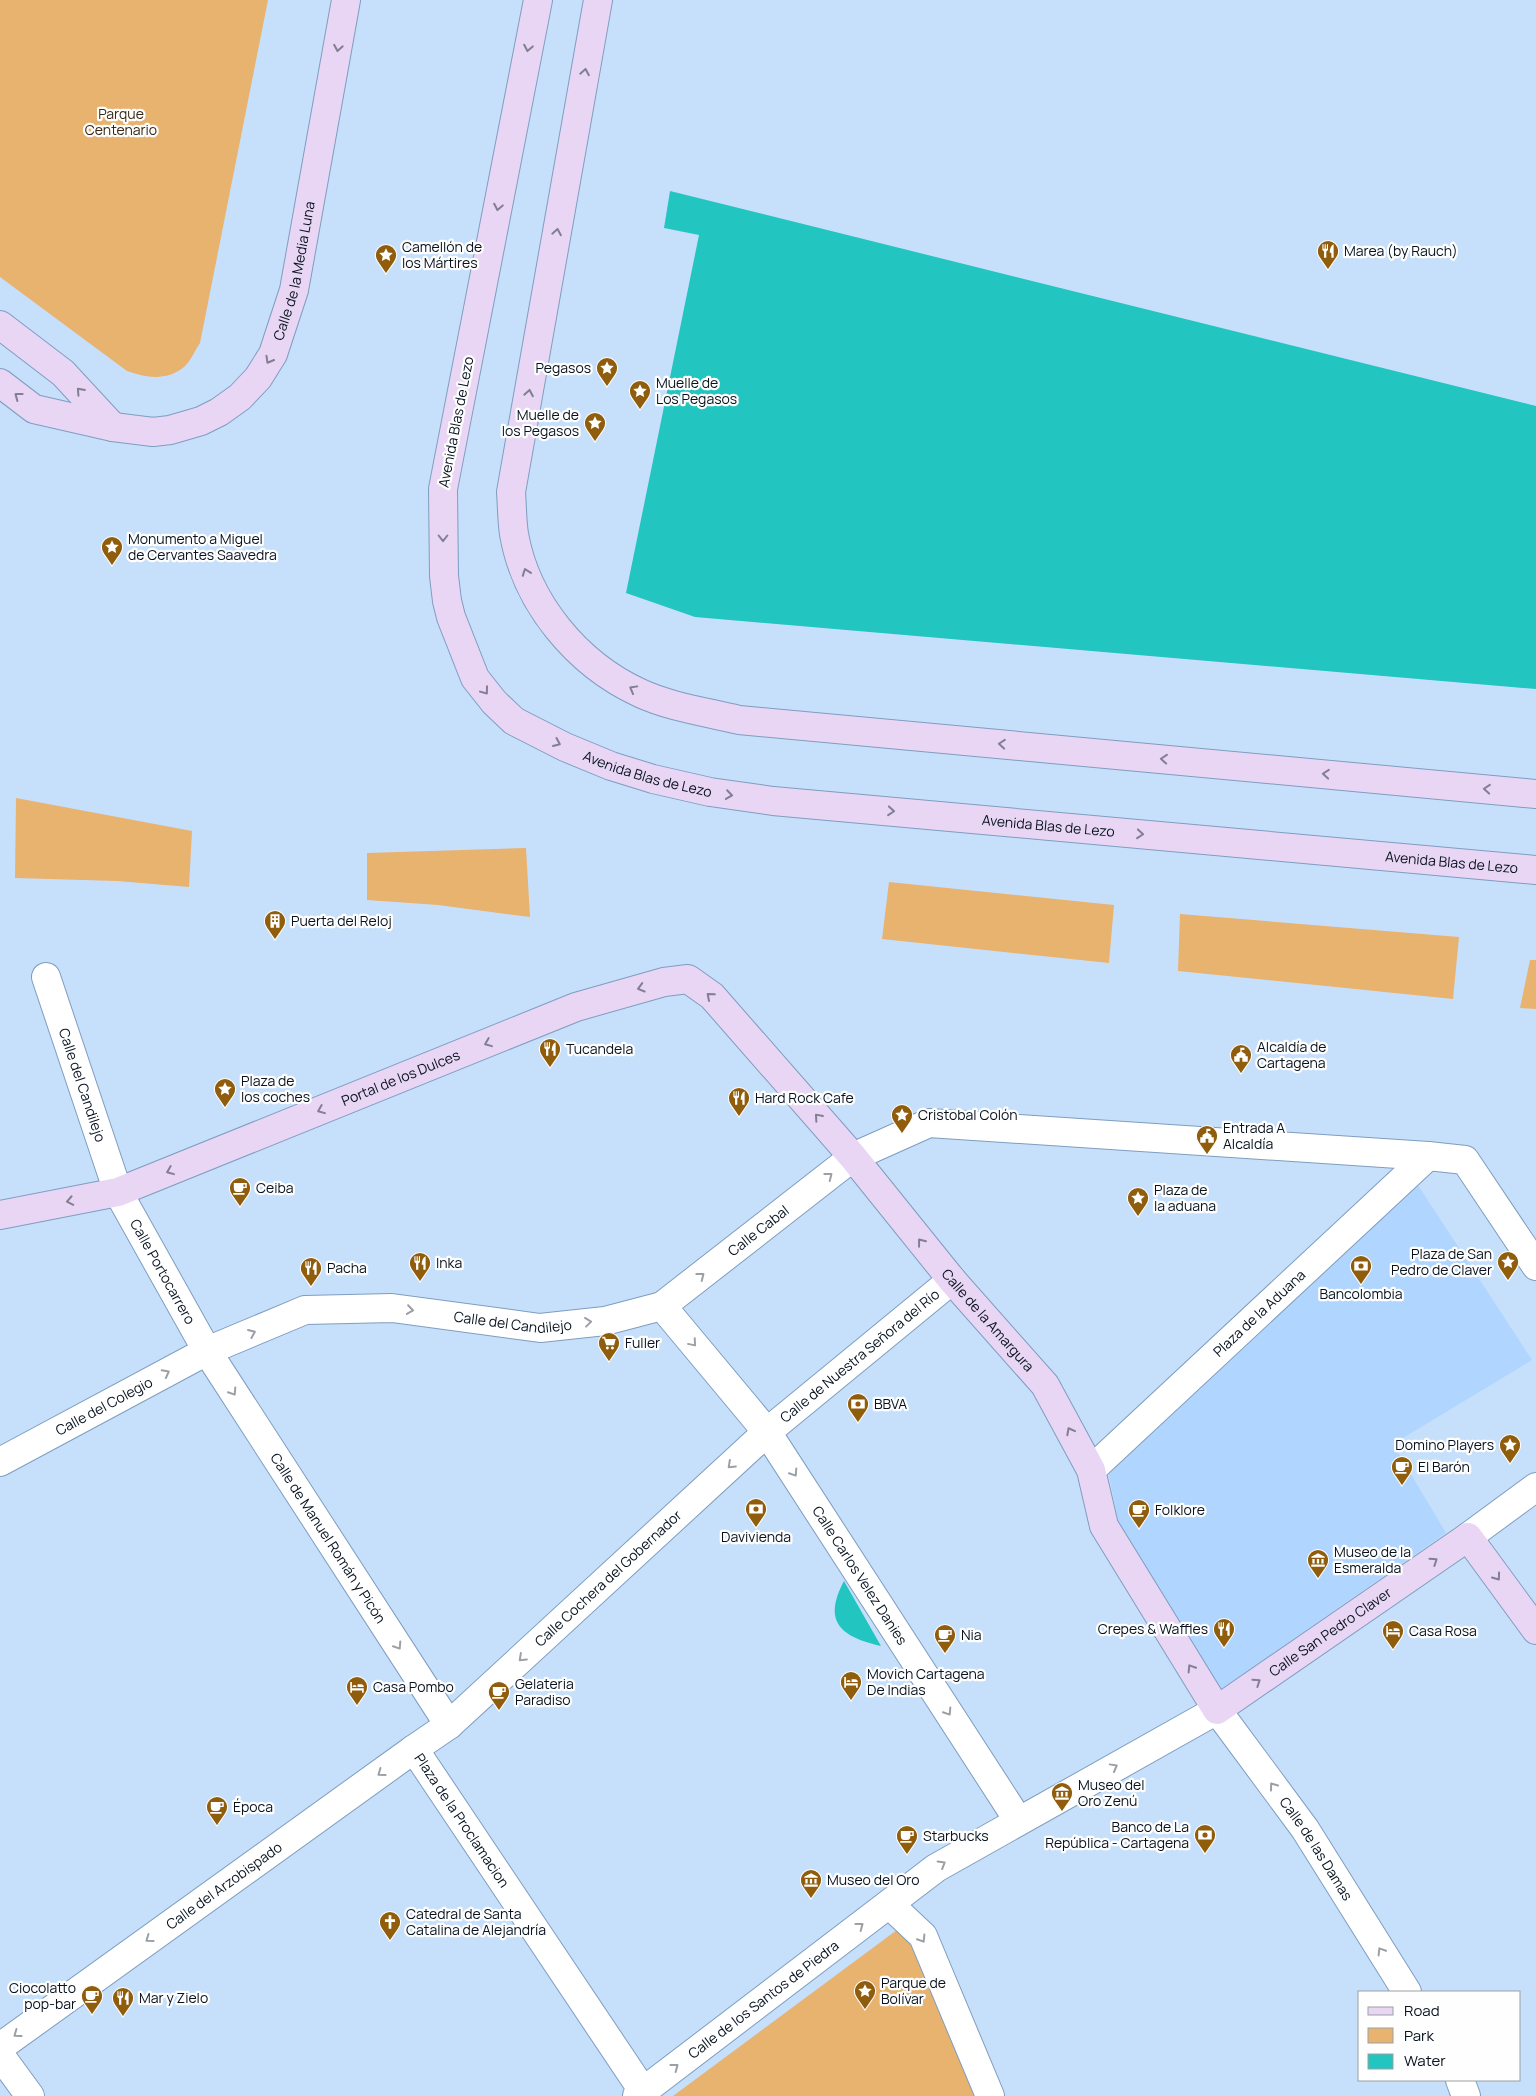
<svg xmlns="http://www.w3.org/2000/svg" width="1536" height="2096" viewBox="0 0 1536 2096" font-family="Manrope,sans-serif">
	<style>
		.built { fill: #b0d5fe }
		.green { fill: #e8b26f }
		.water { fill: #22c5c0 }
		.lines { fill: none; stroke-linecap: round; stroke-linejoin: round }
		.street-casing { stroke: #7f9dbf; stroke-width: 30 }
		.secondary-casing { stroke: #7f9dbf; stroke-width: 30 }
		.street { stroke: #fff; stroke-width: 28 }
		.secondary { stroke: #e9d6f4; stroke-width: 28 }
		.oneway { stroke: #837e94 }
		.oneway2 { stroke: #9ca0a5 }
		.labels { text-anchor: middle; stroke-width: 4.5; stroke-linejoin: round; paint-order: stroke }
		.park-label { font-size: 14px; fill: #362715; stroke: #fefefe }
		.poi-label { font-size: 14px; fill: #07121e; stroke: #fefefe; text-anchor: start }
		.street-label { font-size: 14px; fill: #07121e; stroke: #fefefe }
	</style>
	<rect width="100%" height="100%" fill="#c6e0fc"/>
	<path class="built" d="M 1414,1179 L 1532,1360 L 1393,1444 L 1446,1533 L 1221,1689 L 1121,1535 L 1107,1466 Z"/>
	<g class="green">
		<path d="M 0,0 L 268,0 L 200,343 C 195,350 191,361 184,367 C 167,381 146,378 127,371 L 0,277 Z"/>
		<path d="M 16,798 L 192,831 L 189,887 L 117,881 L 15,878 Z"/>
		<path d="M 526,848 L 530,917 L 438,905 L 367,900 L 367,853 Z"/>
		<path d="M 889,882 L 1114,905 L 1109,963 L 882,939 Z"/>
		<path d="M 1180,914 L 1459,937 L 1453,999 L 1178,971 Z"/>
		<path d="M 1530,960 L 1536,960 L 1536,1009 L 1520,1008 Z"/>
		<path d="M 905,1924 L 978,2096 L 673,2096 Z"/>
	</g>
	<g class="water">
		<path d="M 670,191 L 1536,406 L 1536,689 L 695,617 L 626,593 L 699,235 L 664,228 Z"/>
		<path d="M 844,1581 L 881,1646 C 841,1637 822,1622 844,1581 Z"/>
	</g>
	<g class="lines">
		<g class="street-casing">
			<g id="street">
				<path id="s1" d="M 46,977 L 118,1192 L 207,1351 L 449,1725"/>
				<path id="s2" d="M 662,1306 L 767,1432 L 1018,1820"/>
				<path id="s3" d="M 0,1462 L 207,1351 L 305,1310 L 392,1308 L 540,1328 L 605,1321 L 662,1306 L 853,1157 L 929,1123 L 1428,1156 L 1465,1160 L 1536,1266"/>
				<path id="s4" d="M 1091,1470 L 1428,1156"/>
				<path d="M 1468,1537 L 1536,1487"/>
				<path id="s5" d="M 414,1749 L 643,2091"/>
				<path d="M 889,1904 L 923,1936 L 990,2096"/>
				<path id="s6" d="M 0,2047 L 414,1749 L 449,1725 L 767,1432 L 952,1280"/>
				<path d="M 0,2055 L 30,2096"/>
				<path d="M 1460,2080 L 1466,2096"/>
				<path id="s7" d="M 637,2096 L 936,1868 L 1217,1710 L 1305,1829 L 1407,1992"/>
			</g>
		</g>
		<g class="secondary-casing">
			<g id="secondary">
				<path id="s8" d="M 538,0 L 443,489 L 444,576 L 447,601 L 451,617 L 475,678 L 494,702 L 514,721 L 565,747 L 611,766 L 653,779 L 710,792 L 773,801 L 1536,870"/>
				<path d="M 598,0 L 511,492 C 512,506 512,521 514,534 C 526,603 577,664 640,693 C 670,707 707,712 739,720 L 1536,794"/>
				<path d="M 0,325 L 63,373 L 113,427"/>
				<path id="s9" d="M 0,383 L 34,409 L 113,427 L 153,432 L 170,430 L 201,421 L 219,412 L 240,397 L 258,378 L 273,354 L 294,290 L 346,0"/>
				<path id="s10" d="M 0,1215 L 118,1192 L 576,1007 L 664,982 L 688,979 L 712,996 L 853,1157 L 952,1280 L 1045,1385 L 1091,1470 L 1104,1526 L 1217,1710 L 1468,1537 L 1536,1630"/>
			</g>
		</g>
		<use href="#street" class="street"/>
		<use href="#secondary" class="secondary"/>
	</g>
	<defs><path id="oneway-chevron" d="M-2-3.5L2.5 0L-2 3.5" fill="none" stroke-width="1.6" stroke-linecap="round" stroke-linejoin="round" transform="scale(1.25)"/></defs>
	<g class="oneway">
		<use href="#oneway-chevron" transform="translate(338 48) rotate(100)"/>
		<use href="#oneway-chevron" transform="translate(528 48) rotate(101)"/>
		<use href="#oneway-chevron" transform="translate(585 72) rotate(-80)"/>
		<use href="#oneway-chevron" transform="translate(498 207) rotate(101)"/>
		<use href="#oneway-chevron" transform="translate(557 232) rotate(-80)"/>
		<use href="#oneway-chevron" transform="translate(269 360) rotate(120)"/>
		<use href="#oneway-chevron" transform="translate(80 391) rotate(-132)"/>
		<use href="#oneway-chevron" transform="translate(529 393) rotate(-80)"/>
		<use href="#oneway-chevron" transform="translate(18 396) rotate(-143)"/>
		<use href="#oneway-chevron" transform="translate(443 538) rotate(90)"/>
		<use href="#oneway-chevron" transform="translate(526 572) rotate(-110)"/>
		<use href="#oneway-chevron" transform="translate(633 689) rotate(-151)"/>
		<use href="#oneway-chevron" transform="translate(485 691) rotate(53)"/>
		<use href="#oneway-chevron" transform="translate(557 743) rotate(24)"/>
		<use href="#oneway-chevron" transform="translate(1002 744) rotate(-175)"/>
		<use href="#oneway-chevron" transform="translate(1164 759) rotate(-175)"/>
		<use href="#oneway-chevron" transform="translate(1326 774) rotate(-175)"/>
		<use href="#oneway-chevron" transform="translate(1487 789) rotate(-175)"/>
		<use href="#oneway-chevron" transform="translate(729 795) rotate(8)"/>
		<use href="#oneway-chevron" transform="translate(891 811) rotate(5)"/>
		<use href="#oneway-chevron" transform="translate(1140 834) rotate(5)"/>
		<use href="#oneway-chevron" transform="translate(641 988) rotate(164)"/>
		<use href="#oneway-chevron" transform="translate(710 996) rotate(-139)"/>
		<use href="#oneway-chevron" transform="translate(488 1043) rotate(158)"/>
		<use href="#oneway-chevron" transform="translate(321 1110) rotate(158)"/>
		<use href="#oneway-chevron" transform="translate(818 1117) rotate(-131)"/>
		<use href="#oneway-chevron" transform="translate(170 1171) rotate(158)"/>
		<use href="#oneway-chevron" transform="translate(70 1201) rotate(169)"/>
		<use href="#oneway-chevron" transform="translate(921 1242) rotate(-128)"/>
		<use href="#oneway-chevron" transform="translate(1070 1431) rotate(-118)"/>
		<use href="#oneway-chevron" transform="translate(1434 1561) rotate(-34)"/>
		<use href="#oneway-chevron" transform="translate(1497 1577) rotate(54)"/>
		<use href="#oneway-chevron" transform="translate(1191 1668) rotate(-122)"/>
		<use href="#oneway-chevron" transform="translate(1257 1682) rotate(-34)"/>
	</g>
	<g class="oneway2">
		<use href="#oneway-chevron" transform="translate(829 1176) rotate(-38)"/>
		<use href="#oneway-chevron" transform="translate(701 1276) rotate(-38)"/>
		<use href="#oneway-chevron" transform="translate(410 1310) rotate(8)"/>
		<use href="#oneway-chevron" transform="translate(588 1322) rotate(-7)"/>
		<use href="#oneway-chevron" transform="translate(252 1333) rotate(-23)"/>
		<use href="#oneway-chevron" transform="translate(693 1343) rotate(50)"/>
		<use href="#oneway-chevron" transform="translate(166 1373) rotate(-28)"/>
		<use href="#oneway-chevron" transform="translate(233 1392) rotate(57)"/>
		<use href="#oneway-chevron" transform="translate(731 1465) rotate(137)"/>
		<use href="#oneway-chevron" transform="translate(794 1473) rotate(57)"/>
		<use href="#oneway-chevron" transform="translate(398 1646) rotate(57)"/>
		<use href="#oneway-chevron" transform="translate(522 1658) rotate(137)"/>
		<use href="#oneway-chevron" transform="translate(948 1712) rotate(57)"/>
		<use href="#oneway-chevron" transform="translate(1114 1767) rotate(-29)"/>
		<use href="#oneway-chevron" transform="translate(381 1773) rotate(144)"/>
		<use href="#oneway-chevron" transform="translate(1273 1786) rotate(-126)"/>
		<use href="#oneway-chevron" transform="translate(942 1864) rotate(-31)"/>
		<use href="#oneway-chevron" transform="translate(860 1926) rotate(-37)"/>
		<use href="#oneway-chevron" transform="translate(149 1939) rotate(144)"/>
		<use href="#oneway-chevron" transform="translate(922 1939) rotate(58)"/>
		<use href="#oneway-chevron" transform="translate(1381 1951) rotate(-122)"/>
		<use href="#oneway-chevron" transform="translate(17 2034) rotate(144)"/>
		<use href="#oneway-chevron" transform="translate(675 2067) rotate(-37)"/>
	</g>
	<defs>
		<g id="restaurant-pin" transform="scale(1.125)"><path d="M0 17L-7.5 6A9.5 9.5 0 1 1 7.5 6Z" fill="#8f5d0b" stroke="#fefefe"/><path d="M-5-6h1v4h1v-4h1v4h1v-4h1v5L-1.5 .5V6h-2V.5L-5-1ZM5-6V6H3V1.5H1.5Q1.5-4 5-6Z" fill="#fff"/></g>
		<g id="sight-pin" transform="scale(1.125)"><path d="M0 17L-7.5 6A9.5 9.5 0 1 1 7.5 6Z" fill="#8f5d0b" stroke="#fefefe"/><path d="M0-6L1.8-2.2L6-1.7L2.9 1.2L3.7 5.4L0 3.3L-3.7 5.4L-2.9 1.2L-6-1.7L-1.8-2.2Z" fill="#fff"/></g>
		<g id="building-pin" transform="scale(1.125)"><path d="M0 17L-7.5 6A9.5 9.5 0 1 1 7.5 6Z" fill="#8f5d0b" stroke="#fefefe"/><path d="M-4-6H4V6H1V3H-1V6H-4ZM-2.5-4.3h1.7v1.8h-1.7ZM.8-4.3h1.7v1.8H.8ZM-2.5-1h1.7V.8h-1.7ZM.8-1h1.7V.8H.8Z" fill="#fff"/></g>
		<g id="civic-pin" transform="scale(1.125)"><path d="M0 17L-7.5 6A9.5 9.5 0 1 1 7.5 6Z" fill="#8f5d0b" stroke="#fefefe"/><path d="M-.6-6.5H3V-4.5H.6V-3L4-1V1h2V6H-6V1h2V-1L-.6-3ZM-1.2 2.5V6h2.4V2.5Z" fill="#fff"/></g>
		<g id="cafe-pin" transform="scale(1.125)"><path d="M0 17L-7.5 6A9.5 9.5 0 1 1 7.5 6Z" fill="#8f5d0b" stroke="#fefefe"/><path d="M-5.5-4.5H6V0H3Q3 3.5 0 3.5H-2.5Q-5.5 3.5-5.5 0ZM3-3.2v2h1.7v-2ZM-6 4.5H4V6H-6Z" fill="#fff"/></g>
		<g id="bank-pin" transform="scale(1.125)"><path d="M0 17L-7.5 6A9.5 9.5 0 1 1 7.5 6Z" fill="#8f5d0b" stroke="#fefefe"/><path d="M-6-4H6V4H-6ZM0-2.3a2.3 2.3 0 1 0 0 4.6a2.3 2.3 0 1 0 0-4.6Z" fill="#fff"/></g>
		<g id="supermarket-pin" transform="scale(1.125)"><path d="M0 17L-7.5 6A9.5 9.5 0 1 1 7.5 6Z" fill="#8f5d0b" stroke="#fefefe"/><path d="M-6-5.5h2.5l.6 2H6L4.5 2H-2.5L-4.4-4H-6ZM-1.5 3.2a1.3 1.3 0 1 0 .1 0ZM3 3.2a1.3 1.3 0 1 0 .1 0Z" fill="#fff"/></g>
		<g id="museum-pin" transform="scale(1.125)"><path d="M0 17L-7.5 6A9.5 9.5 0 1 1 7.5 6Z" fill="#8f5d0b" stroke="#fefefe"/><path d="M0-6L6-3V-2H-6V-3ZM-5-1h2V3h-2ZM-1-1h2V3h-2ZM3-1h2V3H3ZM-6 4H6V6H-6Z" fill="#fff"/></g>
		<g id="hotel-pin" transform="scale(1.125)"><path d="M0 17L-7.5 6A9.5 9.5 0 1 1 7.5 6Z" fill="#8f5d0b" stroke="#fefefe"/><path d="M-6-4.5h1.5V1H6V5H4.5V3h-9V5H-6ZM-4 0a1.8 1.8 0 1 1 3.6 0ZM.5 0V-2.5h3Q6-2.5 6 0Z" fill="#fff"/></g>
		<g id="church-pin" transform="scale(1.125)"><path d="M0 17L-7.5 6A9.5 9.5 0 1 1 7.5 6Z" fill="#8f5d0b" stroke="#fefefe"/><path d="M-1.2-6h2.4v3.5h3.3v2.4h-3.3V6h-2.4V-.1h-3.3v-2.4h3.3Z" fill="#fff"/></g>
	</defs>
	<g fill-rule="evenodd">
		<use href="#restaurant-pin" x="1328" y="251"/>
		<use href="#sight-pin" x="386" y="255"/>
		<use href="#sight-pin" x="607" y="368"/>
		<use href="#sight-pin" x="640" y="391"/>
		<use href="#sight-pin" x="595" y="423"/>
		<use href="#sight-pin" x="112" y="547"/>
		<use href="#building-pin" x="275" y="921"/>
		<use href="#restaurant-pin" x="550" y="1049"/>
		<use href="#civic-pin" x="1241" y="1055"/>
		<use href="#sight-pin" x="225" y="1089"/>
		<use href="#restaurant-pin" x="739" y="1098"/>
		<use href="#sight-pin" x="902" y="1115"/>
		<use href="#civic-pin" x="1207" y="1136"/>
		<use href="#cafe-pin" x="240" y="1188"/>
		<use href="#sight-pin" x="1138" y="1198"/>
		<use href="#sight-pin" x="1508" y="1262"/>
		<use href="#restaurant-pin" x="420" y="1263"/>
		<use href="#bank-pin" x="1361" y="1266"/>
		<use href="#restaurant-pin" x="311" y="1268"/>
		<use href="#supermarket-pin" x="609" y="1343"/>
		<use href="#bank-pin" x="858" y="1404"/>
		<use href="#sight-pin" x="1510" y="1445"/>
		<use href="#cafe-pin" x="1402" y="1467"/>
		<use href="#bank-pin" x="756" y="1509"/>
		<use href="#cafe-pin" x="1139" y="1510"/>
		<use href="#museum-pin" x="1318" y="1560"/>
		<use href="#restaurant-pin" x="1224" y="1629"/>
		<use href="#hotel-pin" x="1393" y="1631"/>
		<use href="#cafe-pin" x="945" y="1635"/>
		<use href="#hotel-pin" x="851" y="1682"/>
		<use href="#hotel-pin" x="357" y="1687"/>
		<use href="#cafe-pin" x="499" y="1692"/>
		<use href="#museum-pin" x="1062" y="1793"/>
		<use href="#cafe-pin" x="217" y="1807"/>
		<use href="#bank-pin" x="1205" y="1835"/>
		<use href="#cafe-pin" x="907" y="1836"/>
		<use href="#museum-pin" x="811" y="1880"/>
		<use href="#church-pin" x="390" y="1922"/>
		<use href="#sight-pin" x="865" y="1991"/>
		<use href="#cafe-pin" x="92" y="1996"/>
		<use href="#restaurant-pin" x="123" y="1998"/>
	</g>
	<g class="labels">
		<g class="park-label">
			<text x="121" y="119">Parque<tspan x="121" dy="16">Centenario</tspan></text>
		</g>
		<g class="poi-label">
			<text x="402" y="252">Camellón de<tspan x="402" dy="16">los Mártires</tspan></text>
			<text x="1344" y="256">Marea (by Rauch)</text>
			<text x="591" y="373" text-anchor="end">Pegasos</text>
			<text x="656" y="388">Muelle de<tspan x="656" dy="16">Los Pegasos</tspan></text>
			<text x="579" y="420" text-anchor="end">Muelle de<tspan x="579" dy="16">los Pegasos</tspan></text>
			<text x="128" y="544">Monumento a Miguel<tspan x="128" dy="16">de Cervantes Saavedra</tspan></text>
			<text x="291" y="926">Puerta del Reloj</text>
			<text x="1257" y="1052">Alcaldía de<tspan x="1257" dy="16">Cartagena</tspan></text>
			<text x="566" y="1054">Tucandela</text>
			<text x="241" y="1086">Plaza de<tspan x="241" dy="16">los coches</tspan></text>
			<text x="755" y="1103">Hard Rock Cafe</text>
			<text x="918" y="1120">Cristobal Colón</text>
			<text x="1223" y="1133">Entrada A<tspan x="1223" dy="16">Alcaldía</tspan></text>
			<text x="256" y="1193">Ceiba</text>
			<text x="1154" y="1195">Plaza de<tspan x="1154" dy="16">la aduana</tspan></text>
			<text x="1492" y="1259" text-anchor="end">Plaza de San<tspan x="1492" dy="16">Pedro de Claver</tspan></text>
			<text x="436" y="1268">Inka</text>
			<text x="327" y="1273">Pacha</text>
			<text x="1361" y="1299" text-anchor="middle">Bancolombia</text>
			<text x="625" y="1348">Fuller</text>
			<text x="874" y="1409">BBVA</text>
			<text x="1494" y="1450" text-anchor="end">Domino Players</text>
			<text x="1418" y="1472">El Barón</text>
			<text x="1155" y="1515">Folklore</text>
			<text x="756" y="1542" text-anchor="middle">Davivienda</text>
			<text x="1334" y="1557">Museo de la<tspan x="1334" dy="16">Esmeralda</tspan></text>
			<text x="1208" y="1634" text-anchor="end">Crepes &amp; Waffles</text>
			<text x="1409" y="1636">Casa Rosa</text>
			<text x="961" y="1640">Nia</text>
			<text x="867" y="1679">Movich Cartagena<tspan x="867" dy="16">De Indias</tspan></text>
			<text x="515" y="1689">Gelateria<tspan x="515" dy="16">Paradiso</tspan></text>
			<text x="373" y="1692">Casa Pombo</text>
			<text x="1078" y="1790">Museo del<tspan x="1078" dy="16">Oro Zenú</tspan></text>
			<text x="233" y="1812">Época</text>
			<text x="1189" y="1832" text-anchor="end">Banco de La<tspan x="1189" dy="16">República - Cartagena</tspan></text>
			<text x="923" y="1841">Starbucks</text>
			<text x="827" y="1885">Museo del Oro</text>
			<text x="406" y="1919">Catedral de Santa<tspan x="406" dy="16">Catalina de Alejandría</tspan></text>
			<text x="881" y="1988">Parque de<tspan x="881" dy="16">Bolívar</tspan></text>
			<text x="76" y="1993" text-anchor="end">Ciocolatto<tspan x="76" dy="16">pop-bar</tspan></text>
			<text x="139" y="2003">Mar y Zielo</text>
		</g>
		<g class="street-label">
			<text dy="5" stroke="none"><textPath href="#s9" startOffset="400">Calle de la Media Luna</textPath></text>
			<text transform="translate(456 422) rotate(-79)" y="5">Avenida Blas de Lezo</text>
			<text dy="5" stroke="none"><textPath href="#s8" startOffset="895">Avenida Blas de Lezo</textPath></text>
			<text dy="5" stroke="none"><textPath href="#s8" startOffset="1300">Avenida Blas de Lezo</textPath></text>
			<text dy="5" stroke="none"><textPath href="#s8" startOffset="1705">Avenida Blas de Lezo</textPath></text>
			<text dy="5" stroke="none"><textPath href="#s10" startOffset="425">Portal de los Dulces</textPath></text>
			<text dy="5" stroke="none"><textPath href="#s1" startOffset="114">Calle del Candilejo</textPath></text>
			<text dy="5" stroke="none"><textPath href="#s3" startOffset="824">Calle Cabal</textPath></text>
			<text dy="5" stroke="none"><textPath href="#s1" startOffset="318">Calle Portocarrero</textPath></text>
			<text dy="5" stroke="none"><textPath href="#s4" startOffset="230">Plaza de la Aduana</textPath></text>
			<text dy="5" stroke="none"><textPath href="#s3" startOffset="550">Calle del Candilejo</textPath></text>
			<text dy="5" stroke="none"><textPath href="#s10" startOffset="1185">Calle de la Amargura</textPath></text>
			<text dy="5" stroke="none"><textPath href="#s6" startOffset="1105">Calle de Nuestra Señora del Río</textPath></text>
			<text dy="5" stroke="none"><textPath href="#s3" startOffset="118">Calle del Colegio</textPath></text>
			<text dy="5" stroke="none"><textPath href="#s1" startOffset="632">Calle de Manuel Román y Picón</textPath></text>
			<text dy="5" stroke="none"><textPath href="#s2" startOffset="335">Calle Carlos Velez Danies</textPath></text>
			<text dy="5" stroke="none"><textPath href="#s6" startOffset="769">Calle Cochera del Gobernador</textPath></text>
			<text dy="5" stroke="none"><textPath href="#s10" startOffset="1779">Calle San Pedro Claver</textPath></text>
			<text dy="5" stroke="none"><textPath href="#s5" startOffset="86">Plaza de la Proclamacion</textPath></text>
			<text dy="5" stroke="none"><textPath href="#s7" startOffset="869">Calle de las Damas</textPath></text>
			<text dy="5" stroke="none"><textPath href="#s6" startOffset="276">Calle del Arzobispado</textPath></text>
			<text dy="5" stroke="none"><textPath href="#s7" startOffset="159">Calle de los Santos de Piedra</textPath></text>
		</g>
	</g>
	<rect x="1358" y="1991" width="162" height="90" fill="#fefefe" stroke="#9ba0a4"/>
	<rect x="1368" y="2007" width="25" height="8" fill="#e9d6f4" stroke="#9ba0a4"/>
	<text x="1404" y="2016" font-size="15" fill="#07121e">Road</text>
	<rect x="1368" y="2028" width="25" height="15" fill="#e8b26f" stroke="#9ba0a4"/>
	<text x="1404" y="2041" font-size="15" fill="#07121e">Park</text>
	<rect x="1368" y="2054" width="25" height="15" fill="#22c5c0" stroke="#9ba0a4"/>
	<text x="1404" y="2066" font-size="15" fill="#07121e">Water</text>
</svg>
